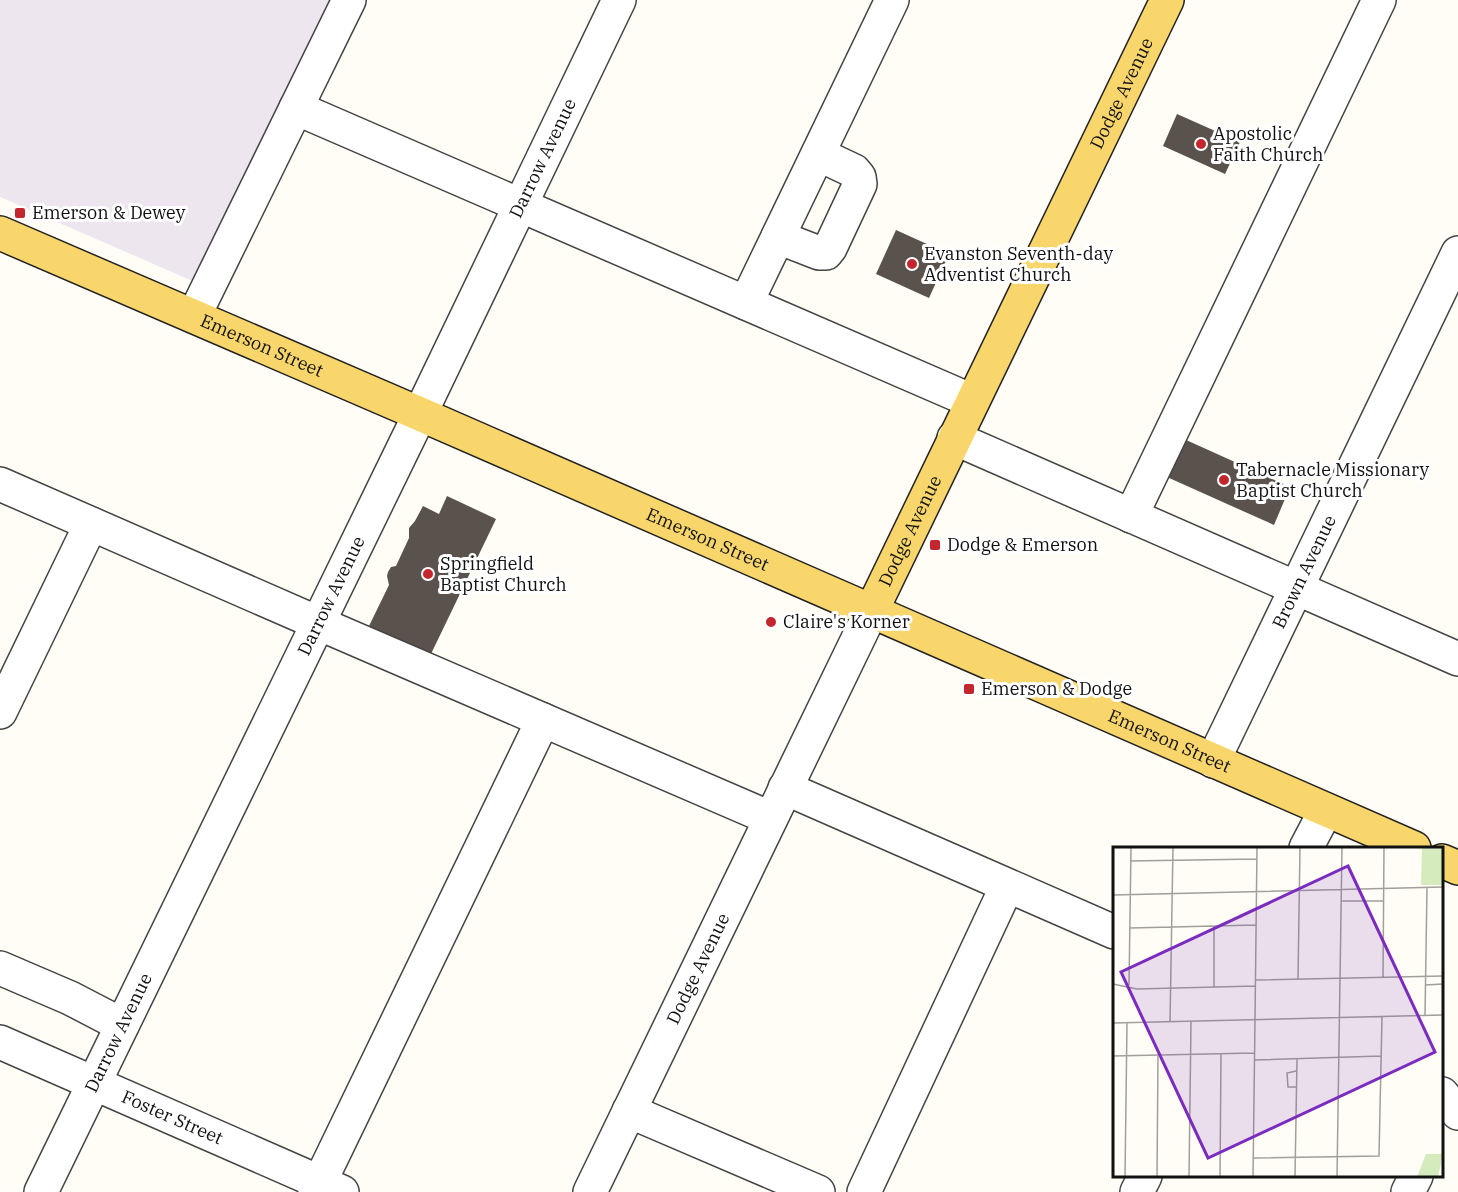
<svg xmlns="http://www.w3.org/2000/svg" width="1458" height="1192" viewBox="0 0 1458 1192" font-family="'IBM Plex Serif',serif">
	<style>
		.industrial { fill: #eee6ef }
		.building { fill: #5a524d }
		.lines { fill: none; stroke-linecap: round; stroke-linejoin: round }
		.minor-casing { stroke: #444; stroke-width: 36 }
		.major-casing { stroke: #222; stroke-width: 36 }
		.minor { stroke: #fff; stroke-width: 33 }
		.major { stroke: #f9d66b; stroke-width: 33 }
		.poi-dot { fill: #c4262e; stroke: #fff; stroke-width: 2 }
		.labels { text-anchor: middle; stroke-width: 6; stroke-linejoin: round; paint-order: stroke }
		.street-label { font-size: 18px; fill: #111; stroke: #fff }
		.poi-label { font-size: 18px; fill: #111; stroke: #fff; text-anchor: start }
		.inset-road { fill: none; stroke: #a09f9a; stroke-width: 1.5 }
		.view { fill: #7b2cbf; fill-opacity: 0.15; stroke: #7b2cbf; stroke-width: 3 }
		.inset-edge { fill: none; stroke: #111; stroke-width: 3 }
	</style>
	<rect width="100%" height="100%" fill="#fffdf5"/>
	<path class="industrial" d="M 0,0 L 333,0 L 197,283 L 0,197 Z"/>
	<g class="building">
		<path d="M 1177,114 L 1240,142 L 1225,174 L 1163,146 Z"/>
		<path d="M 896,230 L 949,254 L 929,298 L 876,274 Z"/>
		<path d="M 1175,435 L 1290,487 L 1274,525 L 1158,473 Z"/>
		<path d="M 447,496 L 496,519 L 430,656 L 369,626 L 389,585 L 387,576 L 388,572 L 391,567 L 396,566 L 409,538 L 409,528 L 415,521 L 423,506 L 439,514 Z"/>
	</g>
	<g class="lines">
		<g class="minor-casing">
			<g id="minor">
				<path d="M 296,108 L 972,401"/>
				<path d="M 778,237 L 819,253 L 826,253 L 830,248 L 860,184 L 859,177 L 854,171 L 818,154"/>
				<path d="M 746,303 L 892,0"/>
				<path d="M 194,316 L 349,0"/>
				<path d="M 954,438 L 1458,659"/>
				<path d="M 0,484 L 318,623 L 770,818"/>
				<path d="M 1131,516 L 1379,0"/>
				<path d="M 0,712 L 91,524"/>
				<path id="s1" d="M 1213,761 L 1458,253"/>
				<path d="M 785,788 L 1114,932"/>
				<path d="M 1306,848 L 1326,810"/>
				<path d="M 0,968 L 70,998 L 122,1025"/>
				<path id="s2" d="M 0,1042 L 342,1192"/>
				<path d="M 1442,1094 L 1458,1113"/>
				<path d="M 629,1111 L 818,1192"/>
				<path id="s3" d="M 41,1192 L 420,414 L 619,0"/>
				<path d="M 315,1192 L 543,720"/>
				<path id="s4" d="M 590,1192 L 871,612"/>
				<path d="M 864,1192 L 1007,886"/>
				<path d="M 1137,1192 L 1145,1176"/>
				<path d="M 1408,1192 L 1416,1176"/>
			</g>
		</g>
		<g class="major-casing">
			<g id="major">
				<path id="s5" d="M 0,233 L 420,414 L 1414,848"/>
				<path id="s6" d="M 871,612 L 1167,0"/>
				<path d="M 1442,861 L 1458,868"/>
			</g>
		</g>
		<use href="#minor" class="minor"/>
		<use href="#major" class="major"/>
	</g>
	<g class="poi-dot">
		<circle cx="1201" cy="144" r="6"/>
		<rect x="14" y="207" width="12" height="12" rx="3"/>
		<circle cx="912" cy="264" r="6"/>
		<circle cx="1224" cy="480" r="6"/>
		<rect x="929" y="539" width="12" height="12" rx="3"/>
		<circle cx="428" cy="574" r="6"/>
		<circle cx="771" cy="622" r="6"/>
		<rect x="963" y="683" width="12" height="12" rx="3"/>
	</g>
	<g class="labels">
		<g class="street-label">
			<text dy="6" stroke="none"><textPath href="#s6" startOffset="576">Dodge Avenue</textPath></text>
			<text dy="6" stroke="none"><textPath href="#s3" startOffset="1149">Darrow Avenue</textPath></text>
			<text dy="6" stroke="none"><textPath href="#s5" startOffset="285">Emerson Street</textPath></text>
			<text dy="6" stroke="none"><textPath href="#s6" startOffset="90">Dodge Avenue</textPath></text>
			<text dy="6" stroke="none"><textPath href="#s5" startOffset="771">Emerson Street</textPath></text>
			<text dy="6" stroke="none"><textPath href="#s1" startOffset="210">Brown Avenue</textPath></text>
			<text dy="6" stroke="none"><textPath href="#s3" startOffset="663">Darrow Avenue</textPath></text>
			<text dy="6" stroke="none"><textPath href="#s5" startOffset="1275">Emerson Street</textPath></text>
			<text dy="6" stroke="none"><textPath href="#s4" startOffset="248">Dodge Avenue</textPath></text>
			<text dy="6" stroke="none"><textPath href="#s3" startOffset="177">Darrow Avenue</textPath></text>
			<text dy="6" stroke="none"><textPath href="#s2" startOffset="188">Foster Street</textPath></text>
		</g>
		<g class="poi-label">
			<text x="1213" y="140">Apostolic<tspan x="1213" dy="21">Faith Church</tspan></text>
			<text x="32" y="219">Emerson &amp; Dewey</text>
			<text x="924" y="260">Evanston Seventh-day<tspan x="924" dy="21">Adventist Church</tspan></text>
			<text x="1236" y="476">Tabernacle Missionary<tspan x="1236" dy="21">Baptist Church</tspan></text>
			<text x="947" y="551">Dodge &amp; Emerson</text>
			<text x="440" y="570">Springfield<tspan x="440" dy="21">Baptist Church</tspan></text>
			<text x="783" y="628">Claire's Korner</text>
			<text x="981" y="695">Emerson &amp; Dodge</text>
		</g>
	</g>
	<g transform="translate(1113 847)">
		<rect width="330" height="330" fill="#fffdf5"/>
		<path d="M 309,0 L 330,0 L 330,38 L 308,38 ZM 313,307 L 330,307 L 325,330 L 304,330 Z" fill="#d5ebbd"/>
		<path class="inset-road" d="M 17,14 L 144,12M 0,48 L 330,40M 228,54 L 271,54M 101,79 L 101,140M 17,81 L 143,78M 270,130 L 271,0M 185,132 L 187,0M 142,133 L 330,129M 0,137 L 24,142 L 142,139M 16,138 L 18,0M 312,138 L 330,137M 312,168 L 314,41M 142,173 L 144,0M 57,175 L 60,0M 0,176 L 330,168M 0,209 L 141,206M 141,213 L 268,209M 183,240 L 175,240 L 174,226 L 183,224M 140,311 L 266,309 L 269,170M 12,330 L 14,176M 44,330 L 45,208M 76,330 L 78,175M 107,330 L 108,207M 140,330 L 142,173M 182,330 L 184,212M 224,330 L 229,0"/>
		<path class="view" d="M 235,19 L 322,205 L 95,311 L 8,125 Z"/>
		<rect width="330" height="330" class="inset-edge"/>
	</g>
</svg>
